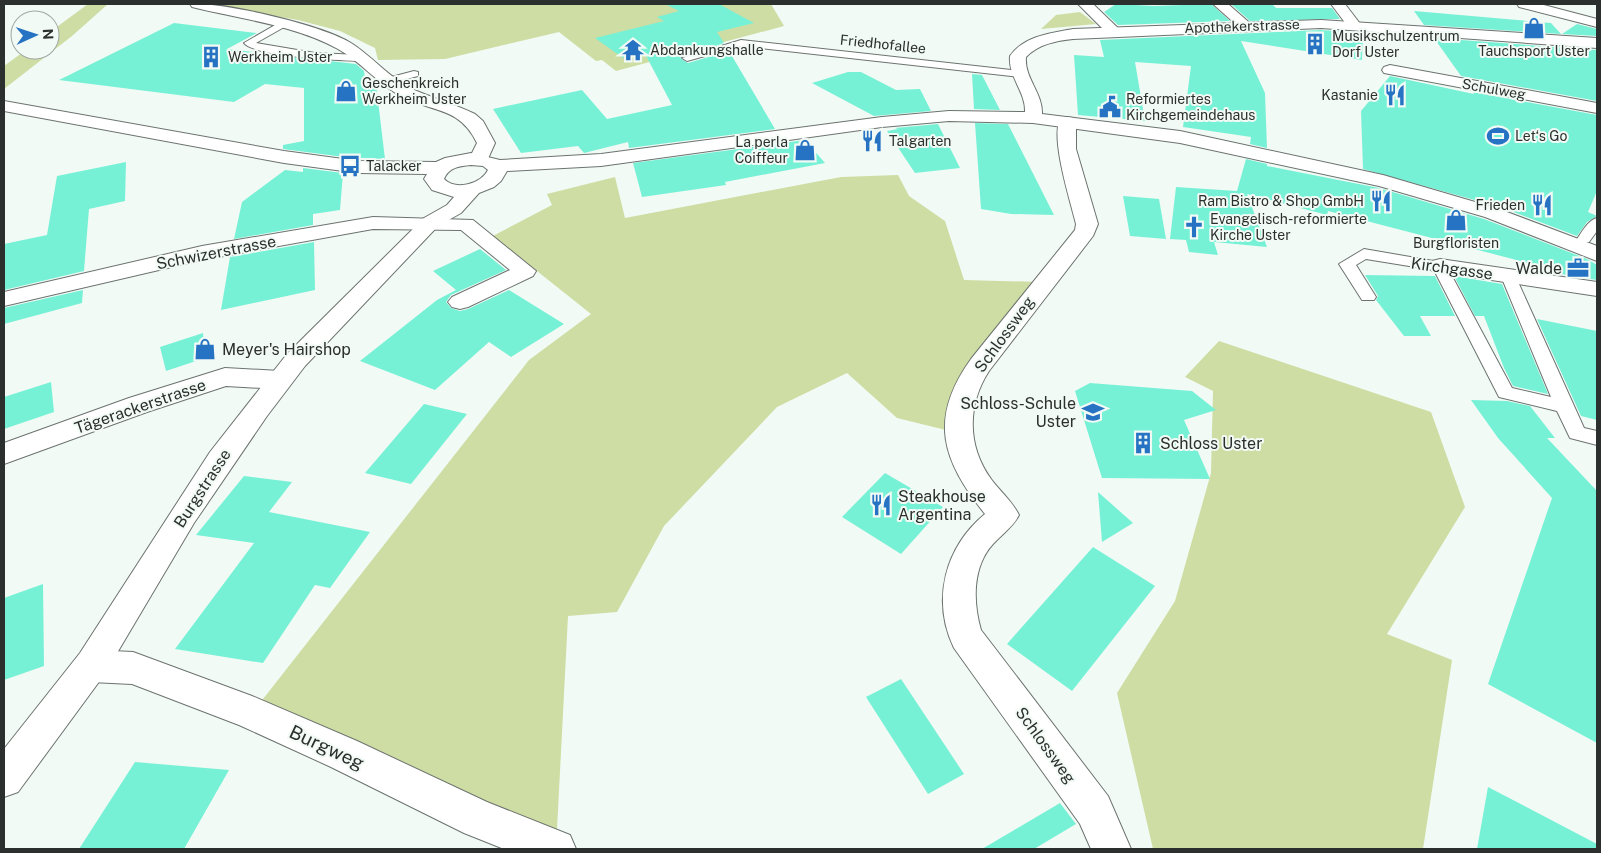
<svg xmlns="http://www.w3.org/2000/svg" width="1601" height="853" viewBox="0 0 1601 853" font-family="'Public Sans',sans-serif">
	<style>
		.green { fill: #cedda3 }
		.building { fill: #77f1d6 }
		.lines { fill: none; stroke-linecap: round; stroke-linejoin: round }
		.lane-casing { stroke: #6c736f; stroke-width: 2 }
		.street-casing { stroke: #6c736f; stroke-width: 2 }
		.secondary-casing { stroke: #6c736f; stroke-width: 2 }
		.lane { fill: #fff; fill-rule: evenodd }
		.street { fill: #fff; fill-rule: evenodd }
		.secondary { fill: #fff; fill-rule: evenodd }
		.labels { text-anchor: middle; stroke-width: 4; stroke-linejoin: round; paint-order: stroke }
		.far-street-label { font-size: 14px; fill: #2b2f2d; stroke: #f2faf5 }
		.far-poi-label { font-size: 14px; fill: #2b2f2d; stroke: #f2faf5; text-anchor: start }
		.street-label { font-size: 16px; fill: #2b2f2d; stroke: #f2faf5 }
		.poi-label { font-size: 16px; fill: #2b2f2d; stroke: #f2faf5; text-anchor: start }
		.near-street-label { font-size: 19px; fill: #2b2f2d; stroke: #f2faf5 }
	</style>
	<rect width="100%" height="100%" fill="#f2faf5"/>
	<g class="green">
		<path d="M 88,4 L 108,4 L 72,36 L 4,89 L 4,66 L 26,50 L 50,50 L 50,32 Z"/>
		<path d="M 214,4 L 771,4 L 784,26 L 616,71 L 602,60 L 596,61 L 559,32 L 445,59 L 378,60 L 375,48 L 340,31 L 298,20 L 219,7 Z"/>
		<path d="M 1080,12 L 1096,24 L 1041,29 L 1056,15 Z"/>
		<path d="M 898,175 L 909,196 L 945,221 L 964,280 L 1042,282 L 974,374 L 958,433 L 897,418 L 847,373 L 777,407 L 664,526 L 617,612 L 568,616 L 556,849 L 478,819 L 252,713 L 529,360 L 591,314 L 493,236 L 552,205 L 547,194 L 615,177 L 625,218 L 841,177 Z"/>
		<path d="M 1219,341 L 1431,412 L 1465,507 L 1387,634 L 1452,660 L 1423,849 L 1153,849 L 1117,693 L 1175,601 L 1211,473 L 1213,391 L 1185,377 Z"/>
	</g>
	<g class="building">
		<path d="M 665,4 L 719,4 L 754,23 L 717,32 L 724,43 L 680,58 L 688,63 L 729,51 L 775,129 L 629,148 L 628,142 L 584,153 L 578,146 L 521,153 L 493,109 L 582,90 L 607,119 L 672,105 L 644,52 L 623,58 L 595,38 L 664,21 L 657,17 L 679,11 Z"/>
		<path d="M 1116,4 L 1154,6 L 1211,4 L 1230,21 L 1118,25 L 1104,12 Z"/>
		<path d="M 1231,4 L 1272,4 L 1276,8 L 1332,8 L 1340,19 L 1250,21 Z"/>
		<path d="M 1414,11 L 1551,23 L 1561,34 L 1424,25 Z"/>
		<path d="M 174,23 L 257,33 L 227,49 L 356,64 L 364,71 L 366,86 L 376,84 L 385,159 L 344,157 L 283,149 L 283,145 L 304,141 L 304,88 L 265,84 L 234,102 L 59,80 Z"/>
		<path d="M 1577,24 L 1597,29 L 1597,36 L 1562,34 Z"/>
		<path d="M 1321,30 L 1363,33 L 1362,60 L 1241,41 L 1265,93 L 1267,148 L 1250,144 L 1251,137 L 1183,127 L 1191,66 L 1135,62 L 1145,121 L 1078,115 L 1074,55 L 1104,57 L 1100,40 Z"/>
		<path d="M 1434,38 L 1597,50 L 1597,101 L 1461,76 Z"/>
		<path d="M 848,72 L 861,72 L 896,90 L 920,89 L 931,111 L 874,116 L 812,83 Z"/>
		<path d="M 972,74 L 982,75 L 1000,110 L 974,109 Z"/>
		<path d="M 1390,76 L 1474,94 L 1473,92 L 1597,115 L 1597,191 L 1588,212 L 1597,216 L 1587,222 L 1577,236 L 1500,207 L 1363,169 L 1361,111 Z"/>
		<path d="M 975,123 L 1008,124 L 1054,215 L 1011,214 L 981,209 Z"/>
		<path d="M 938,124 L 960,168 L 915,173 L 887,131 L 898,129 L 895,128 Z"/>
		<path d="M 805,140 L 825,163 L 725,182 L 726,185 L 642,197 L 633,163 Z"/>
		<path d="M 1246,159 L 1267,164 L 1267,166 L 1379,188 L 1484,219 L 1587,259 L 1597,265 L 1597,280 L 1555,273 L 1555,270 L 1328,211 L 1327,215 L 1247,194 L 1267,247 L 1214,242 L 1218,255 L 1189,252 L 1186,240 L 1170,239 L 1176,187 L 1237,191 Z"/>
		<path d="M 126,162 L 125,201 L 89,209 L 84,271 L 4,290 L 4,244 L 47,235 L 57,176 Z"/>
		<path d="M 303,168 L 343,173 L 340,210 L 313,214 L 313,225 L 234,239 L 242,202 L 285,170 L 303,172 Z"/>
		<path d="M 1123,196 L 1159,199 L 1166,239 L 1130,236 Z"/>
		<path d="M 314,242 L 315,290 L 221,310 L 230,257 Z"/>
		<path d="M 480,249 L 506,270 L 451,295 L 446,302 L 451,308 L 460,311 L 468,309 L 509,290 L 564,324 L 511,357 L 489,342 L 435,390 L 360,361 L 437,300 L 456,290 L 433,271 Z"/>
		<path d="M 1365,275 L 1435,276 L 1455,316 L 1420,316 L 1431,336 L 1404,336 L 1376,300 L 1378,296 Z"/>
		<path d="M 1454,276 L 1502,284 L 1548,394 L 1513,386 L 1504,368 L 1484,316 L 1475,316 Z"/>
		<path d="M 83,290 L 82,303 L 4,324 L 4,308 Z"/>
		<path d="M 1537,319 L 1597,331 L 1597,420 L 1581,416 Z"/>
		<path d="M 203,333 L 205,358 L 166,371 L 160,347 Z"/>
		<path d="M 51,382 L 54,412 L 4,429 L 4,397 Z"/>
		<path d="M 1090,383 L 1192,391 L 1216,410 L 1184,420 L 1210,479 L 1102,478 L 1075,391 Z"/>
		<path d="M 1471,400 L 1507,401 L 1530,406 L 1555,438 L 1547,438 L 1597,491 L 1597,743 L 1488,684 L 1552,498 L 1498,438 Z"/>
		<path d="M 424,404 L 467,414 L 411,484 L 365,473 Z"/>
		<path d="M 885,473 L 943,507 L 901,554 L 842,517 Z"/>
		<path d="M 244,476 L 292,482 L 269,512 L 370,532 L 330,588 L 315,585 L 263,663 L 175,649 L 254,543 L 196,535 Z"/>
		<path d="M 1098,492 L 1133,523 L 1102,542 Z"/>
		<path d="M 1093,547 L 1155,586 L 1072,691 L 1007,644 Z"/>
		<path d="M 43,584 L 44,666 L 4,680 L 4,598 Z"/>
		<path d="M 901,679 L 964,774 L 928,794 L 866,697 Z"/>
		<path d="M 135,762 L 229,770 L 184,849 L 79,849 Z"/>
		<path d="M 1488,787 L 1597,844 L 1597,849 L 1477,849 Z"/>
		<path d="M 1060,803 L 1076,824 L 1034,849 L 982,849 Z"/>
	</g>
	<g class="lines">
		<g class="lane-casing">
			<g id="lane">
				<path d="M 282,21 L 287,24 L 286,26 L 256,43 L 315,53 L 360,55 L 365,58 L 360,61 C 339,60 256,57 244,43 Z"/>
				<path d="M 741,40 L 1020,71 L 1026,74 L 1020,77 L 741,46 L 687,61 L 682,58 Z"/>
				<path d="M 414,71 L 418,72 L 418,76 L 388,84 L 382,81 L 384,79 Z"/>
				<path d="M 1597,218 L 1597,231 L 1589,242 L 1579,242 L 1577,239 C 1582,232 1588,220 1597,218 Z"/>
				<path d="M 1364,249 L 1445,263 L 1512,388 L 1551,397 L 1501,276 L 1509,271 L 1514,273 L 1584,428 L 1597,431 L 1597,445 L 1570,438 L 1557,411 L 1499,397 L 1434,270 L 1366,259 L 1356,265 L 1376,297 L 1374,300 L 1362,300 L 1339,264 Z"/>
			</g>
		</g>
		<g class="street-casing">
			<g id="street">
				<path d="M 190,4 C 224,2 322,25 351,43 C 372,56 389,78 412,89 C 432,98 455,104 475,114 L 483,121 L 495,143 L 486,163 L 472,163 L 469,159 L 477,143 C 459,105 430,113 399,95 C 377,83 359,60 338,49 C 295,25 240,19 192,7 Z"/>
				<path d="M 1078,4 L 1093,4 L 1121,31 L 1113,36 L 1108,34 Z"/>
				<path d="M 1213,4 L 1228,4 L 1252,25 L 1245,29 L 1240,28 Z"/>
				<path d="M 1331,4 L 1345,4 L 1361,25 L 1359,28 L 1349,28 Z"/>
				<path d="M 1390,65 L 1597,103 L 1597,113 L 1384,73 L 1382,70 L 1384,67 Z"/>
				<path d="M 1067,117 L 1073,118 L 1076,122 L 1076,149 L 1098,224 L 1093,236 L 989,371 C 967,405 967,446 991,479 C 1000,491 1012,501 1019,515 C 1013,527 1002,534 993,544 C 972,567 973,602 981,630 L 1108,796 L 1131,849 L 1091,849 L 1080,824 L 954,648 C 931,600 945,547 985,514 C 942,460 928,419 971,359 L 1075,230 L 1076,224 C 1071,203 1049,135 1061,118 Z"/>
				<path d="M 373,217 L 473,220 L 536,271 L 533,276 L 468,307 L 460,309 L 452,307 L 448,302 L 452,297 L 510,270 L 461,230 L 373,229 L 202,260 L 4,306 L 4,292 L 202,246 Z"/>
				<path d="M 1440,259 L 1597,282 L 1597,296 L 1432,271 L 1429,266 L 1432,261 Z"/>
				<path d="M 225,368 L 280,371 L 289,374 L 293,380 L 289,386 L 280,389 L 226,386 L 147,412 L 4,464 L 4,443 L 129,398 Z"/>
				<path d="M 91,650 L 133,652 L 252,696 L 357,741 L 487,802 L 570,835 L 576,849 L 504,849 L 464,833 L 331,767 L 239,725 L 132,684 L 91,682 L 79,677 L 73,666 L 79,655 Z"/>
			</g>
		</g>
		<g class="secondary-casing">
			<g id="secondary">
				<path d="M 1517,4 L 1540,4 L 1597,19 L 1597,27 L 1519,7 Z"/>
				<path d="M 1321,20 L 1597,38 L 1597,48 L 1321,28 L 1073,39 C 1055,41 1039,44 1026,57 C 1024,78 1043,93 1042,114 L 1180,131 L 1383,175 L 1499,209 L 1597,246 L 1597,261 L 1485,217 L 1379,186 L 1180,143 L 1033,123 L 949,121 L 882,127 L 601,166 L 507,171 L 501,181 L 494,187 L 479,193 L 461,213 L 438,226 L 305,366 L 267,416 L 194,523 L 104,675 L 18,792 L 4,797 L 4,749 L 80,653 L 210,452 L 287,354 L 424,218 L 447,205 L 454,197 L 432,190 L 424,179 L 427,174 L 358,173 L 284,163 L 4,111 L 4,101 L 284,151 L 358,161 L 436,162 L 445,158 L 471,153 L 500,160 L 601,154 L 882,117 L 949,111 L 1025,112 C 1026,92 1008,77 1010,56 C 1024,36 1051,33 1073,29 ZM 471,165 L 483,166 L 488,170 C 481,184 456,191 444,179 C 449,167 460,166 471,165 Z"/>
			</g>
		</g>
		<use href="#lane" class="lane"/>
		<use href="#street" class="street"/>
		<use href="#secondary" class="secondary"/>
	</g>
	<defs>
		<g id="shop-bare" transform="scale(1.725)"><path d="M-5-2.5h2.3a2.7 3.5 0 0 1 5.4 0H5L5.5 6h-11ZM-1.5-2.5h3a1.5 2.3 0 0 0-3 0Z" fill="#2773c3" stroke="#f2faf5" stroke-width="2.5" paint-order="stroke"/></g>
		<g id="building-bare" transform="scale(1.725)"><path d="M-4-6H4V6H1V3H-1V6H-4ZM-2.5-4.3h1.7v1.8h-1.7ZM.8-4.3h1.7v1.8H.8ZM-2.5-1h1.7V.8h-1.7ZM.8-1h1.7V.8H.8Z" fill="#2773c3" stroke="#f2faf5" stroke-width="2.5" paint-order="stroke"/></g>
		<g id="temple-bare" transform="scale(1.725)"><path d="M0-6L5-2H3V0L6.5 2.5H4V6H1.5V3h-3V6H-4V2.5H-6.5L-3 0V-2H-5Z" fill="#2773c3" stroke="#f2faf5" stroke-width="2.5" paint-order="stroke"/></g>
		<g id="restaurant-bare" transform="scale(1.725)"><path d="M-5-6h1v4h1v-4h1v4h1v-4h1v5L-1.5 .5V6h-2V.5L-5-1ZM5-6V6H3V1.5H1.5Q1.5-4 5-6Z" fill="#2773c3" stroke="#f2faf5" stroke-width="2.5" paint-order="stroke"/></g>
		<g id="civic-bare" transform="scale(1.725)"><path d="M-.6-6.5H3V-4.5H.6V-3L4-1V1h2V6H-6V1h2V-1L-.6-3ZM-1.2 2.5V6h2.4V2.5Z" fill="#2773c3" stroke="#f2faf5" stroke-width="2.5" paint-order="stroke"/></g>
		<g id="stadium-bare" transform="scale(1.725)"><path d="M0-5a6.5 5 0 1 0 0 10a6.5 5 0 1 0 0-10ZM-3.5-1.8h7v3.6h-7Z" fill="#2773c3" stroke="#f2faf5" stroke-width="2.5" paint-order="stroke"/></g>
		<g id="bus-bare" transform="scale(1.725)"><path d="M-5-6H5V4H4V6H2V4H-2V6H-4V4H-5ZM-3.5-4V0h7V-4ZM-3.5 1.2v1.5H-2V1.2ZM2 1.2v1.5H3.5V1.2Z" fill="#2773c3" stroke="#f2faf5" stroke-width="2.5" paint-order="stroke"/></g>
		<g id="church-bare" transform="scale(1.725)"><path d="M-1.2-6h2.4v3.5h3.3v2.4h-3.3V6h-2.4V-.1h-3.3v-2.4h3.3Z" fill="#2773c3" stroke="#f2faf5" stroke-width="2.5" paint-order="stroke"/></g>
		<g id="office-bare" transform="scale(1.725)"><path d="M-6-3h4V-5.5h4V-3h4V5H-6ZM-1-4.5V-3h2v-1.5ZM-6 0V1H6V0Z" fill="#2773c3" stroke="#f2faf5" stroke-width="2.5" paint-order="stroke"/></g>
		<g id="school-bare" transform="scale(1.725)"><path d="M0-5L7-2L0 1L-7-2ZM-4 1L0 2.5L4 1V4Q0 6-4 4Z" fill="#2773c3" stroke="#f2faf5" stroke-width="2.5" paint-order="stroke"/></g>
	</defs>
	<g fill-rule="evenodd">
		<use href="#shop-bare" x="1534" y="28"/>
		<use href="#building-bare" x="1315" y="44"/>
		<use href="#temple-bare" x="633" y="50"/>
		<use href="#building-bare" x="211" y="57"/>
		<use href="#shop-bare" x="346" y="91"/>
		<use href="#restaurant-bare" x="1395" y="95"/>
		<use href="#civic-bare" x="1110" y="107"/>
		<use href="#stadium-bare" x="1498" y="136"/>
		<use href="#restaurant-bare" x="872" y="141"/>
		<use href="#shop-bare" x="805" y="150"/>
		<use href="#bus-bare" x="350" y="166"/>
		<use href="#restaurant-bare" x="1381" y="201"/>
		<use href="#restaurant-bare" x="1542" y="205"/>
		<use href="#shop-bare" x="1456" y="220"/>
		<use href="#church-bare" x="1194" y="227"/>
		<use href="#office-bare" x="1578" y="268"/>
		<use href="#shop-bare" x="205" y="349"/>
		<use href="#school-bare" x="1093" y="412"/>
		<use href="#building-bare" x="1143" y="443"/>
		<use href="#restaurant-bare" x="881" y="505"/>
	</g>
	<g class="labels">
		<g class="far-street-label">
			<text transform="translate(1242 26) rotate(-2)" y="5">Apothekerstrasse</text>
			<text transform="translate(883 44) rotate(6)" y="5">Friedhofallee</text>
			<text transform="translate(1494 89) rotate(10)" y="5">Schulweg</text>
		</g>
		<g class="far-poi-label">
			<text x="1332" y="41">Musikschulzentrum<tspan x="1332" dy="16">Dorf Uster</tspan></text>
			<text x="650" y="55">Abdankungshalle</text>
			<text x="1534" y="56" text-anchor="middle">Tauchsport Uster</text>
			<text x="228" y="62">Werkheim Uster</text>
			<text x="362" y="88">Geschenkreich<tspan x="362" dy="16">Werkheim Uster</tspan></text>
			<text x="1378" y="100" text-anchor="end">Kastanie</text>
			<text x="1126" y="104">Reformiertes<tspan x="1126" dy="16">Kirchgemeindehaus</tspan></text>
			<text x="1515" y="141">Let‘s Go</text>
			<text x="889" y="146">Talgarten</text>
			<text x="788" y="147" text-anchor="end">La perla<tspan x="788" dy="16">Coiffeur</tspan></text>
			<text x="366" y="171">Talacker</text>
			<text x="1364" y="206" text-anchor="end">Ram Bistro &amp; Shop GmbH</text>
			<text x="1525" y="210" text-anchor="end">Frieden</text>
			<text x="1210" y="224">Evangelisch-reformierte<tspan x="1210" dy="16">Kirche Uster</tspan></text>
			<text x="1456" y="248" text-anchor="middle">Burgfloristen</text>
		</g>
		<g class="street-label">
			<text transform="translate(216 252) rotate(-11)" y="6">Schwizerstrasse</text>
			<text transform="translate(1452 268) rotate(8)" y="6">Kirchgasse</text>
			<text transform="translate(1004 334) rotate(-54)" y="6">Schlossweg</text>
			<text transform="translate(140 406) rotate(-19)" y="6">Tägerackerstrasse</text>
			<text transform="translate(202 488) rotate(-57)" y="6">Burgstrasse</text>
			<text transform="translate(1046 745) rotate(54)" y="6">Schlossweg</text>
		</g>
		<g class="poi-label">
			<text x="1562" y="274" text-anchor="end">Walde</text>
			<text x="222" y="355">Meyer's Hairshop</text>
			<text x="1076" y="409" text-anchor="end">Schloss-Schule<tspan x="1076" dy="18">Uster</tspan></text>
			<text x="1160" y="449">Schloss Uster</text>
			<text x="898" y="502">Steakhouse<tspan x="898" dy="18">Argentina</tspan></text>
		</g>
		<g class="near-street-label">
			<text transform="translate(327 747) rotate(25)" y="7">Burgweg</text>
		</g>
	</g>
	<rect width="1601" height="853" fill="none" stroke="#2b2f2d" stroke-width="10"/>
	<g transform="translate(35 35) rotate(87)"><circle r="24" fill="#f2faf5" stroke="#a2a9a5"/>
	<path d="M0-4L9 19L0 12L-9 19Z" fill="#2773c3"/>
	<text y="-8" font-size="14" font-weight="bold" text-anchor="middle" fill="#2b2f2d">N</text>
	</g>
</svg>
